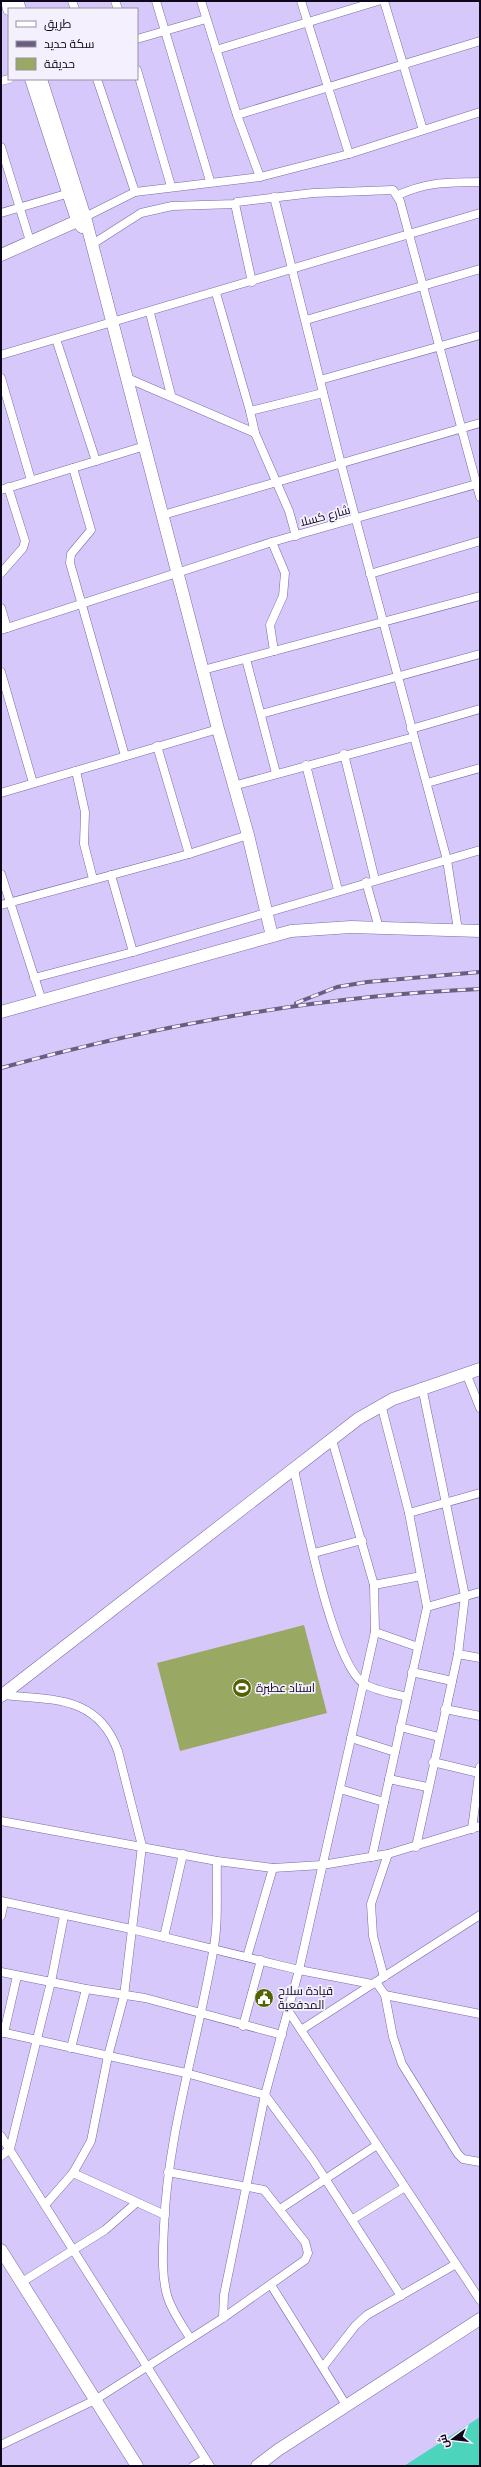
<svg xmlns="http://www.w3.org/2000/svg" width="481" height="2467" viewBox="0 0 481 2467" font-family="Karla,Cairo,sans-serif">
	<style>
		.green { fill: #99a862 }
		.water { fill: #4dd4bc }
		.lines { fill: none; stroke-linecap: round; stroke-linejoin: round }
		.street-casing { stroke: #7c6aa3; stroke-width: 9 }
		.secondary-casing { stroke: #7c6aa3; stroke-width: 13 }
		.street { stroke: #fff; stroke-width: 8 }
		.secondary { stroke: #fff; stroke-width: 12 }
		.rail-casing { stroke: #695d80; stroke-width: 4 }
		.rail { stroke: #f4f0fd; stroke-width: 2.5; stroke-dasharray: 8; stroke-linecap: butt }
		.labels { text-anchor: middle; stroke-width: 3.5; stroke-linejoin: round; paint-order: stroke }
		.street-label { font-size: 12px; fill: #0e061b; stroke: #f4f0fd }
		.poi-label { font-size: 12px; fill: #0e061b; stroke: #f4f0fd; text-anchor: start }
	</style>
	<rect width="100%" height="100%" fill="#d7c8fb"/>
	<path class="green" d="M 304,1625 L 327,1713 L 180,1751 L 157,1663 Z"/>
	<path class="water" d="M 480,2417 L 480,2466 L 404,2466 Z"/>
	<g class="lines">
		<g class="street-casing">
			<g id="street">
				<path d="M 72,1 L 75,9"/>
				<path d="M 115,1 L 118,9"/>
				<path d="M 156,1 L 210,181"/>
				<path d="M 201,1 L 237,115 L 260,177"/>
				<path d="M 301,1 L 349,154"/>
				<path d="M 384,1 L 423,130"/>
				<path d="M 137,39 L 206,19"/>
				<path d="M 216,50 L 378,1"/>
				<path d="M 137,70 L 171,186"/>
				<path d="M 97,79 L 135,192"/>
				<path d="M 1,81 L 9,79"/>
				<path d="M 237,115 L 480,41"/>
				<path d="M 1,147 L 30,241"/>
				<path d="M 398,195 C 430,181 446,183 480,182"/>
				<path d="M 274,197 L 341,464 L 447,860 L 458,930"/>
				<path d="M 235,204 L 252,282"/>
				<path d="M 1,213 L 73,192"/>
				<path d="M 85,217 L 135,192 L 260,177 L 349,154 L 480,112"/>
				<path d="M 91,245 L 141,213 L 172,206 L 235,204 L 237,202 L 313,193 L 393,190 L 400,201 L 480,497"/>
				<path d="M 216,293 L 250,411"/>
				<path d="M 150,313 L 171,395"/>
				<path d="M 306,320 L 480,269"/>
				<path d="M 56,339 L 96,461"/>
				<path d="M 1,355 L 480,213"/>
				<path d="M 1,378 L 31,480"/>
				<path d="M 127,378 L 255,433 L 289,511 L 296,536"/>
				<path d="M 320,380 L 480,335"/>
				<path d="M 255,433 L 250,411 L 323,393"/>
				<path d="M 73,468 L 91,530 L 71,554 L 70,563 L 125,756"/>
				<path d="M 1,490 L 145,446"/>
				<path d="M 163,515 L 480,423"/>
				<path d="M 272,542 L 285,573 L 283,596 L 270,625 L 274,651"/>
				<path d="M 1,573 L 23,548 L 25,541 L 8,487"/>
				<path d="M 370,574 L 480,541"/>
				<path d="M 1,608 L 7,628"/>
				<path d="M 1,630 L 272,542 L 480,483"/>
				<path d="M 246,659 L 276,773"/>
				<path d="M 203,670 L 480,596"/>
				<path d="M 1,672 L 33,783"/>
				<path d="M 261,714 L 480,654"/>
				<path d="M 411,729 L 480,709"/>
				<path d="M 157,746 L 189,854"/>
				<path d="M 344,754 L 375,880"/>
				<path d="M 306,765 L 338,890"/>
				<path d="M 76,771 L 85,812 L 84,844 L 93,879"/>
				<path d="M 427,783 L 480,768"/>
				<path d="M 233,786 L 414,737"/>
				<path d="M 1,793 L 218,729"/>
				<path d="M 1,874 L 42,1001"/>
				<path d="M 111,875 L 133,952"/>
				<path d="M 366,882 L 379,928"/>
				<path d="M 1,905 L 189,854 L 248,835"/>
				<path d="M 34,978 L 133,952 L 480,850"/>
				<path d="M 466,1373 L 480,1408"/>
				<path d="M 294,1470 C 304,1513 332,1661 363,1683 C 372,1690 396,1694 407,1697"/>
				<path d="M 409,1513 L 480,1493"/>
				<path d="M 314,1553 L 362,1540"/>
				<path d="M 374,1585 L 421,1576"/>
				<path d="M 427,1607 L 480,1592"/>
				<path d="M 375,1632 L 418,1647"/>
				<path d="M 458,1654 L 480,1658"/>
				<path d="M 412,1672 L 452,1681"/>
				<path d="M 3,1695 C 52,1700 98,1695 118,1751 L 142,1846 L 124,1996 L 108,2056 L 91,2141 L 73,2173 L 45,2205"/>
				<path d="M 445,1709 L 480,1716"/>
				<path d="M 400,1727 L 439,1737"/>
				<path d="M 351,1738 L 395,1752"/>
				<path d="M 433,1762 L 479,1773"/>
				<path d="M 389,1779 L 427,1787"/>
				<path d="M 340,1789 L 384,1802"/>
				<path d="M 1,1821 L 217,1861 L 273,1868 L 322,1865 L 388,1854 L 480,1826"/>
				<path d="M 472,1829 L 480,1767"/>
				<path d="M 416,1847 L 458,1654 L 465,1596 L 422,1387"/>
				<path d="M 372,1857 L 427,1607 L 409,1513 L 381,1404"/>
				<path d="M 1,1901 L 131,1929 L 299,1970 L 372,1984"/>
				<path d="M 1,1916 L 4,1902"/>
				<path d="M 164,1937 L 183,1854"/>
				<path d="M 247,1957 L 273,1868"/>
				<path d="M 1,1972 L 86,1989 L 145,1998 L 282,2035"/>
				<path d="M 384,1977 L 373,1936 L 371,1904 L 388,1854"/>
				<path d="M 376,1982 L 385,1995 L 393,2037 L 402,2064 L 458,2154 L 463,2159 L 480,2162"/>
				<path d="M 385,1995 L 480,2014"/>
				<path d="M 289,2012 L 480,2300"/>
				<path d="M 243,2026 L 261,1960"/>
				<path d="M 301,2030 L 480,1915"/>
				<path d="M 1,2032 L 186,2073 L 265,2095 L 313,2160 L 401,2296"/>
				<path d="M 4,2033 L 17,1976"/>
				<path d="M 71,2048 L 86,1989"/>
				<path d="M 1,2136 L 210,2466"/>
				<path d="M 1,2156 L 10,2149 L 51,1982 L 64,1916"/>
				<path d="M 73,2173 L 165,2215"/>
				<path d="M 280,2209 L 377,2145"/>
				<path d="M 353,2219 L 405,2187"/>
				<path d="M 22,2282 L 105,2230 L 136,2203"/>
				<path d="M 271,2285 L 346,2405"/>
				<path d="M 223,2318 L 224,2295 L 265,2095 L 299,1970 L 375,1632 L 374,1585 L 332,1440"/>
				<path d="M 190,2338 C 182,2325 171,2310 167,2295 C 161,2273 163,2249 164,2226 C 168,2132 197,2044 213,1952 C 219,1923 216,1890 217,1861"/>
				<path d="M 323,2367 L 355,2326 L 367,2315 L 456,2264"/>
				<path d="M 1,2445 L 95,2400 L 223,2318 L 305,2260 L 308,2253 L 305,2242 L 264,2190 L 168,2172"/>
				<path d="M 193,2466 L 205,2459"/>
			</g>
		</g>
		<g class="secondary-casing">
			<g id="secondary">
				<path d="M 7,1 L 9,9"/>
				<path d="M 17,1 L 20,9"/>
				<path d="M 31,79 L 77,220 L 82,227"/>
				<path d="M 41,79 L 85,217 L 218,729 L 248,835 L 272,936"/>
				<path d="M 1,255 L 84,218"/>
				<path d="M 1,1012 L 291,931 L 351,927 L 480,931"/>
				<path d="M 1,1696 L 358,1419 L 393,1399 L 480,1369"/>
				<path d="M 1,2250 L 137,2466"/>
				<path d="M 257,2466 L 278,2450 L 480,2319"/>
			</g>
		</g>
		<use href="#street" class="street"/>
		<use href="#secondary" class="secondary"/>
		<g class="rail-casing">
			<g id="rail">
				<path d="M 296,1003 L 337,987 L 367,982 L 480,972"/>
				<path d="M 1,1068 C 157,1025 318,996 480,989"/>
			</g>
		</g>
		<use href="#rail" class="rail"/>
	</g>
	<defs>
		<g id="stadium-disc" transform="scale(1)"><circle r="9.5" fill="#546203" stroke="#f4f0fd"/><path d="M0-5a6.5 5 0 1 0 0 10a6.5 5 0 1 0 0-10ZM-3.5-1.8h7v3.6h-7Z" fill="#fff"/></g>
		<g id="civic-disc" transform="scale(1)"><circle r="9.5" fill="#546203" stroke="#f4f0fd"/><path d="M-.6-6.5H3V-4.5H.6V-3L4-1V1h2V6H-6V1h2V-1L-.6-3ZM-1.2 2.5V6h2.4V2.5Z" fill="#fff"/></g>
	</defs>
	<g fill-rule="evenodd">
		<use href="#stadium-disc" x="242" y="1688"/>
		<use href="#civic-disc" x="264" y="1998"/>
	</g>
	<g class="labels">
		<g class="street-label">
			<text transform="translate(325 516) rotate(-15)" y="4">شارع كسلا</text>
		</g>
		<g class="poi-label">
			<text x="256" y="1692">استاد عطبرة</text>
			<text x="278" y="1995">قيادة سلاح<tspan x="278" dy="14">المدفعية</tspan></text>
		</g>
	</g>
	<rect width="481" height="2467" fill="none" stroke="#0e061b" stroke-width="4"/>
	<rect x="8" y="8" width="130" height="72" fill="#f4f0fd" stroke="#9892a3"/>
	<rect x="16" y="21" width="20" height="6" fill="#ffffff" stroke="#9892a3"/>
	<text x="44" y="28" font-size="12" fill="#0e061b">طريق</text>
	<rect x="16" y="41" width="20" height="6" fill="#695d80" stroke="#9892a3"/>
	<text x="44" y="48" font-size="12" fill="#0e061b">سكة حديد</text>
	<rect x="16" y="58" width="20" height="12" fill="#99a862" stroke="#9892a3"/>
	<text x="44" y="68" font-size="12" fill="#0e061b">حديقة</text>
	<g transform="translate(453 2439) rotate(255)" stroke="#f4f0fd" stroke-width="3" paint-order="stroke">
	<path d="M0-3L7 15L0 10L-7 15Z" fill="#0e061b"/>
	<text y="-6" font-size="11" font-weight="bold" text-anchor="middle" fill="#0e061b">ش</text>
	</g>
</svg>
